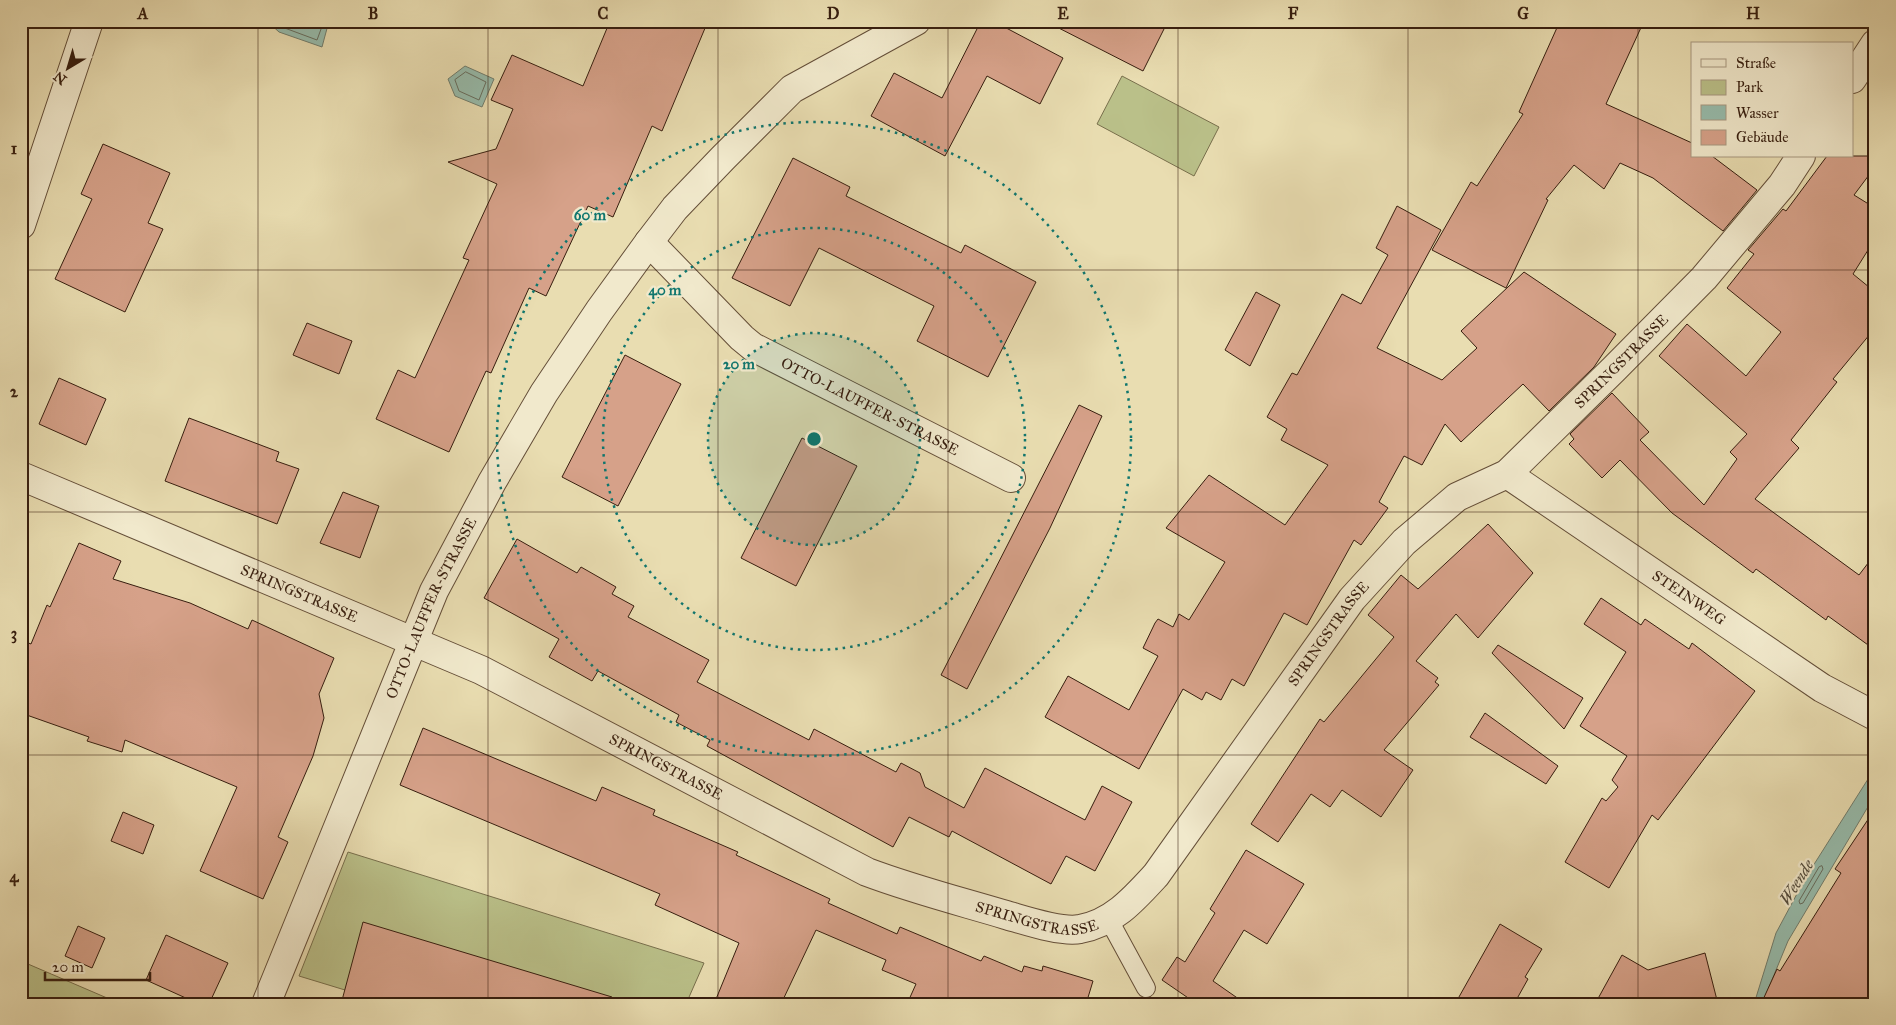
<svg xmlns="http://www.w3.org/2000/svg" width="1896" height="1025" viewBox="0 0 1896 1025" font-family="'IM FELL Great Primer',serif">
	<style>
		.green { fill: #bac089; stroke: #786f4c }
		.water { fill: #97bcac; stroke: #717d6d }
		.lines { fill: none; stroke-linecap: round; stroke-linejoin: round }
		.shore { stroke: #676d5e; stroke-width: 1 }
		.building { fill: #d6a189; stroke: #371e0f }
		.lane-casing { stroke: #644e38; stroke-width: 20 }
		.street-casing { stroke: #644e38; stroke-width: 30 }
		.lane { stroke: #f1e9cc; stroke-width: 18 }
		.street { stroke: #f1e9cc; stroke-width: 28 }
		.grid { fill: none; stroke: #371e0f; stroke-width: 1; stroke-opacity: 0.55 }
		.ring { fill: none; stroke: #0f766e; stroke-width: 2.5; stroke-dasharray: 2.5 5 }
		.labels { text-anchor: middle; stroke-width: 4.5; stroke-linejoin: round; paint-order: stroke }
		.street-label { font-size: 15px; fill: #371e0f; stroke: #f1e9cc }
		.water-label { font-size: 16px; font-style: italic; fill: #544d3e; stroke: #f1e9cc }
		.centre { fill: #0f766e; stroke: #f1e9cc; stroke-width: 2.5 }
		.ring-label { font-size: 15px; text-anchor: middle; font-weight: bold; fill: #0f766e; stroke: #f1e9cc; stroke-width: 4.5; stroke-linejoin: round; paint-order: stroke }
		.neatline { fill: none; stroke: #371e0f; stroke-width: 2 }
		.grid-label { font-size: 16px; text-anchor: middle; font-weight: bold; fill: #371e0f }
	</style>
	<rect width="100%" height="100%" fill="#e9ddb1"/>
	<filter id="stains"><feTurbulence type="fractalNoise" baseFrequency=".004" numOctaves="4"/><feColorMatrix values="0 0 0 0 .2 0 0 0 0 .09 0 0 0 0 .02 0 0 0 .5 -.17"/></filter>
	<radialGradient id="worn" r=".72"><stop offset=".6" stop-color="#630" stop-opacity="0"/><stop offset="1" stop-color="#630" stop-opacity=".3"/></radialGradient>
	<g class="green">
		<path d="M 1122,76 L 1219,127 L 1194,176 L 1097,124 Z"/>
		<path d="M 348,852 L 704,963 L 686,1004 L 391,1004 L 299,976 Z"/>
		<path d="M 21,961 L 121,1004 L 21,1004 Z"/>
	</g>
	<g class="water">
		<path d="M 267,21 L 329,21 L 322,47 L 279,32 Z"/>
		<path d="M 465,66 L 494,79 L 482,107 L 455,96 L 448,79 Z"/>
		<path d="M 1875,768 L 1875,795 L 1788,941 L 1762,1004 L 1754,1004 L 1776,933 L 1806,877 Z"/>
	</g>
	<g class="lines">
		<g class="shore">
			<path d="M 274,21 L 282,27 L 317,40 L 324,21"/>
			<path d="M 466,72 L 486,82 L 479,100 L 459,91 L 455,80 Z"/>
			<path d="M 1822,866 L 1823,869 L 1803,903 L 1800,904 L 1799,901 L 1819,867 Z"/>
		</g>
	</g>
	<g class="building">
		<path d="M 610,21 L 708,21 L 662,131 L 652,126 L 613,217 L 588,206 L 546,296 L 529,288 L 491,373 L 486,371 L 449,452 L 376,419 L 398,370 L 415,378 L 469,260 L 463,258 L 497,184 L 448,162 L 496,149 L 513,109 L 491,100 L 512,55 L 583,86 Z"/>
		<path d="M 981,21 L 993,21 L 1063,58 L 1040,104 L 987,76 L 945,156 L 871,116 L 894,73 L 942,98 Z"/>
		<path d="M 1045,21 L 1168,21 L 1143,71 Z"/>
		<path d="M 1560,21 L 1644,21 L 1606,104 L 1692,143 L 1692,156 L 1712,156 L 1757,190 L 1723,231 L 1653,178 L 1620,163 L 1604,189 L 1574,165 L 1546,199 L 1548,200 L 1506,288 L 1432,250 L 1471,182 L 1477,186 L 1523,114 L 1519,112 Z"/>
		<path d="M 103,144 L 170,173 L 148,223 L 163,229 L 125,312 L 55,279 L 92,199 L 81,194 Z"/>
		<path d="M 1827,156 L 1875,156 L 1875,167 L 1854,195 L 1875,208 L 1875,239 L 1853,274 L 1875,292 L 1875,328 L 1833,379 L 1837,382 L 1791,440 L 1799,448 L 1755,499 L 1859,575 L 1875,554 L 1875,650 L 1828,616 L 1826,620 L 1756,569 L 1753,573 L 1672,513 L 1620,460 L 1602,478 L 1569,444 L 1574,439 L 1570,434 L 1612,393 L 1649,432 L 1640,440 L 1704,505 L 1737,459 L 1730,452 L 1747,434 L 1659,356 L 1687,324 L 1746,376 L 1781,332 L 1727,288 L 1754,254 L 1748,250 L 1783,209 L 1786,211 Z"/>
		<path d="M 793,158 L 850,187 L 846,196 L 961,253 L 965,245 L 1036,282 L 988,377 L 917,341 L 934,306 L 819,248 L 790,306 L 732,278 Z"/>
		<path d="M 1397,206 L 1441,230 L 1377,348 L 1442,380 L 1477,348 L 1461,331 L 1524,272 L 1616,334 L 1594,367 L 1549,411 L 1523,384 L 1461,442 L 1445,424 L 1422,465 L 1404,456 L 1379,502 L 1388,508 L 1361,545 L 1354,540 L 1307,625 L 1284,613 L 1244,686 L 1232,679 L 1221,700 L 1206,692 L 1202,700 L 1183,689 L 1139,769 L 1045,717 L 1068,676 L 1129,710 L 1158,656 L 1143,648 L 1155,623 L 1158,619 L 1173,627 L 1179,614 L 1189,620 L 1225,562 L 1166,528 L 1209,475 L 1285,525 L 1328,465 L 1281,440 L 1287,429 L 1267,417 L 1292,373 L 1297,375 L 1342,294 L 1361,304 L 1388,255 L 1376,248 Z"/>
		<path d="M 1256,292 L 1280,305 L 1250,366 L 1225,350 Z"/>
		<path d="M 307,323 L 352,341 L 339,374 L 293,355 Z"/>
		<path d="M 625,355 L 681,384 L 618,506 L 562,477 Z"/>
		<path d="M 59,378 L 106,399 L 86,445 L 39,424 Z"/>
		<path d="M 1079,405 L 1102,416 L 1050,528 L 967,689 L 941,675 Z"/>
		<path d="M 189,418 L 279,452 L 276,461 L 299,469 L 277,524 L 165,481 Z"/>
		<path d="M 802,438 L 857,466 L 796,586 L 741,558 Z"/>
		<path d="M 343,492 L 379,506 L 360,558 L 320,543 Z"/>
		<path d="M 1488,524 L 1533,573 L 1478,638 L 1456,614 L 1416,661 L 1438,678 L 1435,682 L 1439,685 L 1384,750 L 1413,770 L 1381,817 L 1342,790 L 1330,807 L 1311,794 L 1278,842 L 1251,824 L 1320,719 L 1324,722 L 1394,637 L 1368,615 L 1401,575 L 1418,589 Z"/>
		<path d="M 517,539 L 577,573 L 581,567 L 616,587 L 612,594 L 634,606 L 628,617 L 709,660 L 697,682 L 809,740 L 814,729 L 896,772 L 901,763 L 920,773 L 925,787 L 964,808 L 985,768 L 1085,820 L 1102,786 L 1132,802 L 1095,871 L 1066,856 L 1051,884 L 952,831 L 949,837 L 909,817 L 893,847 L 707,746 L 710,740 L 676,722 L 679,715 L 598,671 L 592,681 L 549,657 L 559,639 L 484,598 Z"/>
		<path d="M 79,543 L 121,561 L 113,579 L 190,603 L 248,629 L 252,620 L 334,658 L 319,694 L 324,718 L 313,756 L 278,837 L 288,842 L 263,899 L 200,871 L 237,787 L 125,740 L 122,752 L 87,741 L 89,737 L 21,713 L 21,640 L 31,644 L 47,605 L 50,607 Z"/>
		<path d="M 1601,598 L 1641,625 L 1645,619 L 1689,649 L 1692,643 L 1755,691 L 1658,820 L 1652,815 L 1609,888 L 1565,862 L 1602,798 L 1606,801 L 1618,787 L 1612,780 L 1627,756 L 1580,726 L 1626,652 L 1584,624 Z"/>
		<path d="M 1498,645 L 1583,698 L 1564,729 L 1492,653 Z"/>
		<path d="M 1485,713 L 1558,766 L 1546,784 L 1470,737 Z"/>
		<path d="M 423,728 L 596,801 L 602,787 L 655,810 L 653,815 L 738,852 L 736,855 L 830,899 L 828,903 L 897,934 L 900,927 L 981,961 L 984,956 L 1022,972 L 1024,966 L 1042,971 L 1043,966 L 1093,981 L 1086,1004 L 907,1004 L 916,984 L 882,970 L 886,960 L 816,930 L 781,1004 L 714,1004 L 739,943 L 655,905 L 660,894 L 400,785 Z"/>
		<path d="M 1875,809 L 1875,1004 L 1761,1004 L 1777,969 L 1780,971 L 1841,873 L 1835,869 Z"/>
		<path d="M 123,812 L 154,825 L 143,854 L 111,841 Z"/>
		<path d="M 1246,850 L 1304,884 L 1267,944 L 1244,930 L 1213,981 L 1246,1004 L 1197,1004 L 1162,980 L 1177,957 L 1185,962 L 1215,913 L 1210,909 Z"/>
		<path d="M 363,922 L 612,997 L 611,1004 L 341,1004 Z"/>
		<path d="M 1500,924 L 1542,949 L 1525,977 L 1528,979 L 1514,1004 L 1455,1004 Z"/>
		<path d="M 78,926 L 105,938 L 92,968 L 65,956 Z"/>
		<path d="M 166,935 L 228,963 L 209,1004 L 199,1004 L 146,980 Z"/>
		<path d="M 1705,953 L 1718,1004 L 1595,1004 L 1622,955 L 1648,970 Z"/>
	</g>
	<g class="lines">
		<g class="lane-casing">
			<path id="lane" d="M 1109,920 L 1146,988"/>
		</g>
		<g class="street-casing">
			<g id="street">
				<path d="M 1852,79 L 1875,44"/>
				<path d="M 21,225 L 89,21"/>
				<path id="s1" d="M 649,242 L 742,338 L 753,347 L 1011,478"/>
				<path id="s2" d="M 1507,474 L 1822,688 L 1875,716"/>
				<path id="s3" d="M 21,476 L 481,670 L 867,872 C 912,889 959,901 1006,915 C 1024,920 1062,933 1080,929 C 1113,923 1134,899 1156,875 L 1352,599 L 1404,542 L 1457,497 L 1507,474 L 1614,369 L 1704,278 L 1782,185 L 1801,156"/>
				<path id="s4" d="M 266,1004 L 434,591 L 492,482 L 544,393 L 599,311 L 649,242 L 675,208 L 723,158 L 792,89 L 916,21"/>
			</g>
		</g>
		<use href="#lane" class="lane"/>
		<use href="#street" class="street"/>
	</g>
	<path class="grid" d="M 258,21 L 258,1004M 488,21 L 488,1004M 718,21 L 718,1004M 948,21 L 948,1004M 1178,21 L 1178,1004M 1408,21 L 1408,1004M 1638,21 L 1638,1004M 21,270 L 1875,270M 21,512 L 1875,512M 21,755 L 1875,755"/>
	<circle cx="814" cy="439" r="106" fill="#0f766e" fill-opacity=".12"/>
	<g class="ring">
		<circle cx="814" cy="439" r="106"/>
		<circle cx="814" cy="439" r="211"/>
		<circle cx="814" cy="439" r="317"/>
	</g>
	<g class="labels">
		<g class="street-label">
			<text dy="5" stroke="none"><textPath href="#s3" startOffset="1952">SPRINGSTRASSE</textPath></text>
			<text dy="5" stroke="none"><textPath href="#s1" startOffset="279">OTTO-LAUFFER-STRASSE</textPath></text>
			<text dy="5" stroke="none"><textPath href="#s3" startOffset="302">SPRINGSTRASSE</textPath></text>
			<text dy="5" stroke="none"><textPath href="#s2" startOffset="220">STEINWEG</textPath></text>
			<text dy="5" stroke="none"><textPath href="#s4" startOffset="429">OTTO-LAUFFER-STRASSE</textPath></text>
			<text dy="5" stroke="none"><textPath href="#s3" startOffset="1548">SPRINGSTRASSE</textPath></text>
			<text dy="5" stroke="none"><textPath href="#s3" startOffset="708">SPRINGSTRASSE</textPath></text>
			<text dy="5" stroke="none"><textPath href="#s3" startOffset="1112">SPRINGSTRASSE</textPath></text>
		</g>
		<g class="water-label">
			<text transform="translate(1796 882) rotate(-58)" y="6">Weende</text>
		</g>
	</g>
	<circle cx="814" cy="439" r="8" class="centre"/>
	<g class="ring-label">
		<text x="590" y="220">60 m</text>
		<text x="665" y="295">40 m</text>
		<text x="739" y="369">20 m</text>
	</g>
	<rect width="1896" height="1025" fill="none" stroke="#e9ddb1" stroke-width="55"/>
	<rect x="1691" y="42" width="162" height="115" fill="#f1e9cc" stroke="#a79880"/>
	<rect x="1701" y="59" width="25" height="8" fill="#f1e9cc" stroke="#a79880"/>
	<text x="1736" y="68" font-size="15" fill="#371e0f">Straße</text>
	<rect x="1701" y="80" width="25" height="15" fill="#bac089" stroke="#a79880"/>
	<text x="1736" y="92" font-size="15" fill="#371e0f">Park</text>
	<rect x="1701" y="105" width="25" height="15" fill="#97bcac" stroke="#a79880"/>
	<text x="1736" y="118" font-size="15" fill="#371e0f">Wasser</text>
	<rect x="1701" y="130" width="25" height="15" fill="#d6a189" stroke="#a79880"/>
	<text x="1736" y="142" font-size="15" fill="#371e0f">Gebäude</text>
	<g transform="translate(68 68) rotate(218)" stroke="#f1e9cc" stroke-width="4" paint-order="stroke">
	<path d="M0-4L9 19L0 12L-9 19Z" fill="#371e0f"/>
	<text y="-8" font-size="14" font-weight="bold" text-anchor="middle" fill="#371e0f">N</text>
	</g>
	<path d="M45 972v8h105v-8" fill="none" stroke="#371e0f" stroke-width="2.5"/>
	<text x="52" y="972" font-size="15" fill="#371e0f" stroke="#f1e9cc" stroke-width="4" paint-order="stroke">20 m</text>
	<rect x="28" y="28" width="1840" height="970" class="neatline"/>
	<g class="grid-label">
		<text x="143" y="19">A</text>
		<text x="373" y="19">B</text>
		<text x="603" y="19">C</text>
		<text x="833" y="19">D</text>
		<text x="1063" y="19">E</text>
		<text x="1293" y="19">F</text>
		<text x="1523" y="19">G</text>
		<text x="1753" y="19">H</text>
		<text x="14" y="154">1</text>
		<text x="14" y="397">2</text>
		<text x="14" y="639">3</text>
		<text x="14" y="882">4</text>
	</g>
	<rect width="100%" height="100%" filter="url(#stains)"/>
	<rect width="100%" height="100%" fill="url(#worn)"/>
</svg>
